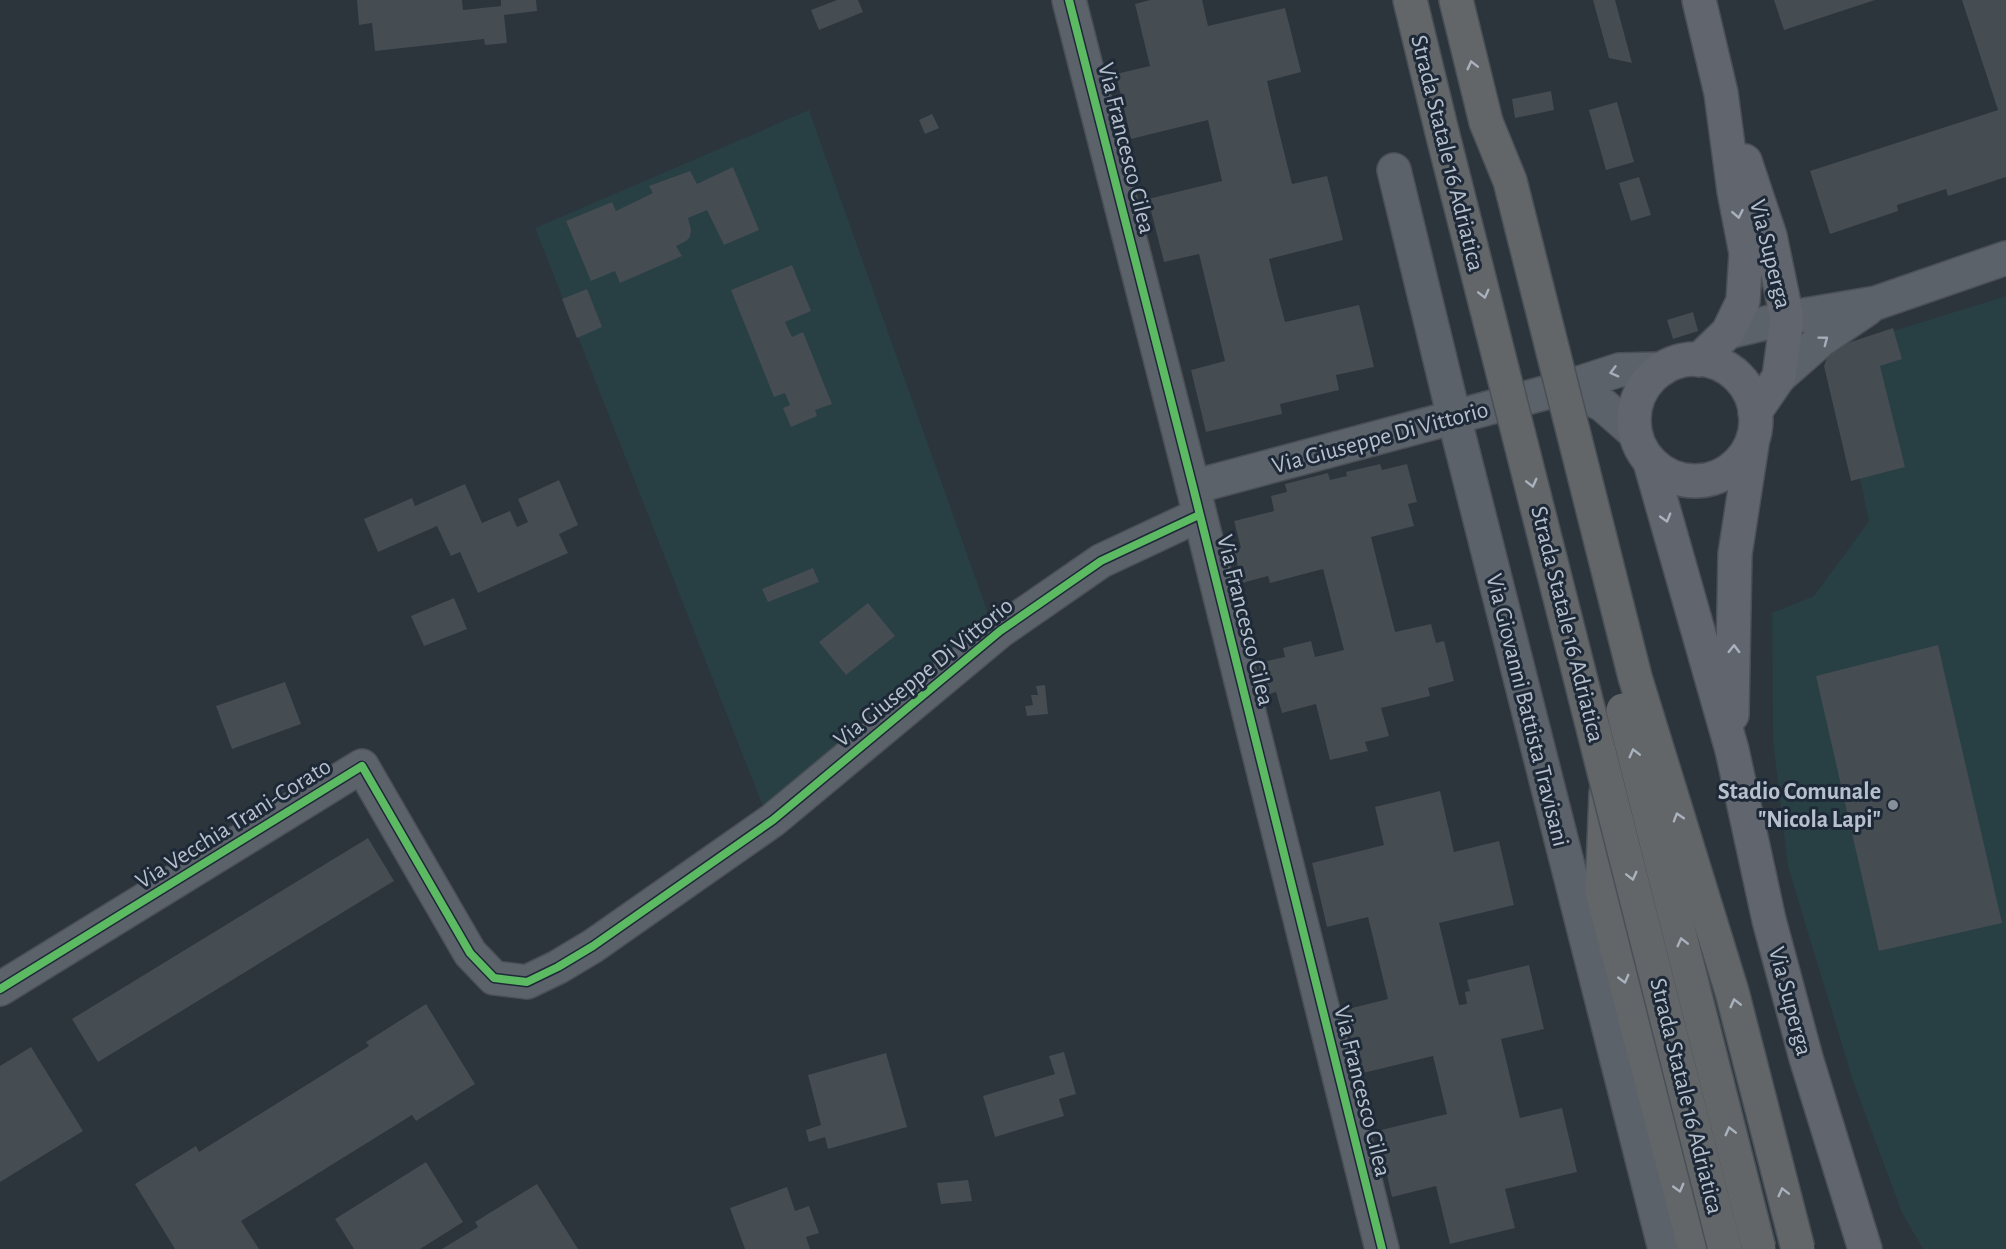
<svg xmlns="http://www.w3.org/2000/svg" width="2006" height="1249" viewBox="0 0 2006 1249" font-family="'Alegreya Sans',sans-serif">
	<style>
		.grass { fill: #283f43 }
		.building { fill: #454c52 }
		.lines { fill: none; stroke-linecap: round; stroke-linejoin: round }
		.street-casing { stroke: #4b5056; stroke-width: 36 }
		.secondary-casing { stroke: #4b5056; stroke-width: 36 }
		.highway-casing { stroke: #495057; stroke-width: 36 }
		.street { stroke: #5c626a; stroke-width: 33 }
		.secondary { stroke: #61666e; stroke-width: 33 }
		.highway { stroke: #626669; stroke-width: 33 }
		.highway-bridge-casing { stroke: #495057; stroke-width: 36; stroke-linecap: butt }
		.highway-bridge { stroke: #626669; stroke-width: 33 }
		.cycleway-casing { stroke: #1e2938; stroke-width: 11 }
		.cycleway { stroke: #5cba63; stroke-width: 8 }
		.oneway { stroke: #aab2be }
		.oneway2 { stroke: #aab2bf }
		.oneway3 { stroke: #a5adb9 }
		.poi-dot { fill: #868f9a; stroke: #1e2938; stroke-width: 2 }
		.labels { text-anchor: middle; stroke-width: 6; stroke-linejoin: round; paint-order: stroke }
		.street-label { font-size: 24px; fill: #b7c0cd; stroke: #1e2938 }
		.poi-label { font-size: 24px; font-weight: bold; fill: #b7c0cd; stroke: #1e2938; text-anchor: end }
	</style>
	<rect width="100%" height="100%" fill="#2c343c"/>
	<g class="grass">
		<path d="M 809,110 L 992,624 L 764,809 L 535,228 Z"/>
		<path d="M 2006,296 L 2006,1249 L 1923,1249 L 1902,1213 L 1853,1081 L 1788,867 L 1773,742 L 1772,613 L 1814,596 L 1869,521 L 1832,350 Z"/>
	</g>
	<g class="building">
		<path d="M 357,0 L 462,0 L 463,10 L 501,6 L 501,0 L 536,0 L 537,11 L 504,15 L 507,43 L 485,45 L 484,39 L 375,51 L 372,23 L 359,25 Z"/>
		<path d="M 837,0 L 858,0 L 863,12 L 819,30 L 811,10 Z"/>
		<path d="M 1150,0 L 1202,0 L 1208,26 L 1285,8 L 1301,72 L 1267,81 L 1277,124 L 1292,184 L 1327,176 L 1343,240 L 1269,259 L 1277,292 L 1285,322 L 1359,305 L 1374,367 L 1336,375 L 1339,390 L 1280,404 L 1282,414 L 1206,432 L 1191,370 L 1225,361 L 1199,254 L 1164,262 L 1148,199 L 1222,181 L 1208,120 L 1131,139 L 1116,74 L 1150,66 L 1135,4 Z"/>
		<path d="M 1593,0 L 1615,0 L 1632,63 L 1609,58 Z"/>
		<path d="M 1774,0 L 1875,0 L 1784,30 Z"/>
		<path d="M 1962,0 L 2006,0 L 2006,177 L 1948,196 L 1946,189 L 1897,205 L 1898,211 L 1830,234 L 1810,171 L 1998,110 Z"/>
		<path d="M 1551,91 L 1554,110 L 1515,118 L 1512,99 Z"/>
		<path d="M 1617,102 L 1634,162 L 1606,170 L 1589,110 Z"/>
		<path d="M 932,114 L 939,128 L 925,134 L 919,120 Z"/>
		<path d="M 733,167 L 759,230 L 724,245 L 707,210 L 688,218 L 691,230 L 690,237 L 686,241 L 676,246 L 682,256 L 620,283 L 615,271 L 591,281 L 566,221 L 612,202 L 616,211 L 653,193 L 649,186 L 690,171 L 697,184 Z"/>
		<path d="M 1639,177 L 1651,215 L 1631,221 L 1619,183 Z"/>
		<path d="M 792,265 L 811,311 L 785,322 L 792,337 L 803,332 L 832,404 L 815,410 L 817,416 L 791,427 L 783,408 L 790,405 L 785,393 L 774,397 L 731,290 Z"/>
		<path d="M 587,289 L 602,327 L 577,338 L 562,299 Z"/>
		<path d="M 1693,312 L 1698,331 L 1673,339 L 1667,320 Z"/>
		<path d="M 1893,328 L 1902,359 L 1880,366 L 1905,467 L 1851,481 L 1824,366 L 1830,349 Z"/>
		<path d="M 1380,464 L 1382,470 L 1407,464 L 1417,502 L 1408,504 L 1414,526 L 1371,537 L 1395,632 L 1431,624 L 1436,643 L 1444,641 L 1454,681 L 1428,688 L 1430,696 L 1381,708 L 1389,736 L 1365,742 L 1368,751 L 1330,760 L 1316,704 L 1282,713 L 1276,692 L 1266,695 L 1258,663 L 1285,657 L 1283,648 L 1311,641 L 1315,657 L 1344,650 L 1323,569 L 1270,583 L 1268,576 L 1242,583 L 1234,550 L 1241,548 L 1234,521 L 1274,511 L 1271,496 L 1287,492 L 1285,484 L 1328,473 L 1330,480 L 1347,476 L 1346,472 Z"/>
		<path d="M 559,480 L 578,525 L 559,534 L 568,553 L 478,593 L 460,552 L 451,556 L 437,526 L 378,552 L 364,519 L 412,498 L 415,506 L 465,484 L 482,523 L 510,511 L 517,527 L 528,522 L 518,499 Z"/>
		<path d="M 813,568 L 819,582 L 768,602 L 762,589 Z"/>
		<path d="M 454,598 L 467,629 L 424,646 L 411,616 Z"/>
		<path d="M 868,603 L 895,636 L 846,675 L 819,642 Z"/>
		<path d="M 1938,645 L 2002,923 L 1879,951 L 1816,676 Z"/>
		<path d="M 285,682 L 301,724 L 232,749 L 216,706 Z"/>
		<path d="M 1045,685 L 1048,714 L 1027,716 L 1025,706 L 1033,705 L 1031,695 L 1038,695 L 1036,686 Z"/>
		<path d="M 1440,791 L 1454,852 L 1499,841 L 1514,905 L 1439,923 L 1459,1005 L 1467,1004 L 1465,992 L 1470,991 L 1467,980 L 1529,965 L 1544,1029 L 1501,1039 L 1520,1118 L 1562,1108 L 1577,1172 L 1505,1189 L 1515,1228 L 1450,1244 L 1436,1186 L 1392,1197 L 1377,1131 L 1447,1114 L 1433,1056 L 1359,1074 L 1344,1010 L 1388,999 L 1368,917 L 1327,927 L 1312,863 L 1384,845 L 1375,807 Z"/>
		<path d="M 368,838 L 394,881 L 98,1062 L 72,1019 Z"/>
		<path d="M 426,1004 L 475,1084 L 416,1121 L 412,1115 L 241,1221 L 259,1249 L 175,1249 L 135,1184 L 196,1146 L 199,1152 L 369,1046 L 366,1042 Z"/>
		<path d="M 31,1047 L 83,1131 L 0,1182 L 0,1066 Z"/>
		<path d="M 1064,1052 L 1076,1094 L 1059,1099 L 1064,1116 L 995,1137 L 983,1096 L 1055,1074 L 1049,1056 Z"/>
		<path d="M 886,1053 L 907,1127 L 828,1149 L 825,1137 L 809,1142 L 806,1130 L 821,1125 L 808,1075 Z"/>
		<path d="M 426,1162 L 463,1222 L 420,1249 L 354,1249 L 335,1219 Z"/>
		<path d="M 968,1180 L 972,1201 L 941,1204 L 937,1183 Z"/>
		<path d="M 537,1184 L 578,1249 L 442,1249 L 478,1227 L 475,1222 Z"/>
		<path d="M 787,1187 L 795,1211 L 809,1206 L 819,1233 L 806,1237 L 810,1249 L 745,1249 L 730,1208 Z"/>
	</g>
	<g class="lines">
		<g class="street-casing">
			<g id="street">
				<path d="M 1069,0 L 1193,487 L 1382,1249"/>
				<path d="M 1394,170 L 1454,417 L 1665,1249"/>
				<path d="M 1728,332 L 1787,318 L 1876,303 L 2006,258"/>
				<path d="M 1779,377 L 1821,340 L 1867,309"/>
				<path d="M 1567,387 L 1603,405 L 1635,433"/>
				<path d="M 1193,487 L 1567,387 L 1619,370 L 1662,369"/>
				<path d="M 0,989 L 362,766 L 470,953 L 494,978 L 527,982 L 558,967 L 593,946 L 773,820 L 1000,631 L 1101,561 L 1199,515"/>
			</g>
		</g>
		<g class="secondary-casing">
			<g id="secondary">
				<path d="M 1699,0 L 1721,93 L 1734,191 L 1746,253 L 1743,301 L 1728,332 L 1699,360"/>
				<path d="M 1745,161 L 1770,236 L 1787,318 L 1779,377 L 1755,412"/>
				<circle cx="1695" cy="420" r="61"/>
				<path d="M 1650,462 L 1732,750 L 1769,920 L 1806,1058 L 1865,1249"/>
				<path d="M 1732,715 L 1735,554 L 1752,444"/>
			</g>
		</g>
		<g class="highway-casing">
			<g id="highway">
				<path d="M 1410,0 L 1443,136"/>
				<path d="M 1456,0 L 1486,122"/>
				<path d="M 1606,793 L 1602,891 L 1695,1249"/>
			</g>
		</g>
		<use href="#street" class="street"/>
		<use href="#secondary" class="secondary"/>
		<use href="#highway" class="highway"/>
		<g class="highway-bridge-casing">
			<g id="highway-bridge">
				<path d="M 1486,122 L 1510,181 L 1635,677 L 1732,992 L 1798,1249"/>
				<path d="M 1443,136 L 1725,1249"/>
				<path d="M 1623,710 L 1759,1249"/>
			</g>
		</g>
		<use href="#highway-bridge" class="highway-bridge"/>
		<g class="cycleway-casing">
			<g id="cycleway">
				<path d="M 1069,0 L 1193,487 L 1382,1249"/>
				<path d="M 0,989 L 362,766 L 470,953 L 494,978 L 527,982 L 558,967 L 593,946 L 773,820 L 1000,631 L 1101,561 L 1199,515"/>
			</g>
		</g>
		<use href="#cycleway" class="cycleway"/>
	</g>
	<defs><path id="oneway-chevron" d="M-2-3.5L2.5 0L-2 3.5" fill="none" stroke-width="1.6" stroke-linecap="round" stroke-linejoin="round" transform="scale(1.5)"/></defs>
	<g class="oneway">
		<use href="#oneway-chevron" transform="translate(1472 65) rotate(-104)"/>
		<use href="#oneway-chevron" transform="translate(1484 294) rotate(76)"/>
		<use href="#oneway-chevron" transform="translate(1532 483) rotate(76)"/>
		<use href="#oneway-chevron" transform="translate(1634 753) rotate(-104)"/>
		<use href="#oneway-chevron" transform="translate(1678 817) rotate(-107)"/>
		<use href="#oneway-chevron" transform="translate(1632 876) rotate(76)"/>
		<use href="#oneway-chevron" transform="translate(1682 942) rotate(-104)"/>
		<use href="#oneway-chevron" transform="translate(1624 979) rotate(75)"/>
		<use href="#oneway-chevron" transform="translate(1735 1003) rotate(-104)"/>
		<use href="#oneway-chevron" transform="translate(1730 1131) rotate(-104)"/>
		<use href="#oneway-chevron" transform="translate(1679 1188) rotate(75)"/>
		<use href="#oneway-chevron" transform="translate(1783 1192) rotate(-104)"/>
	</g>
	<g class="oneway2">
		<use href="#oneway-chevron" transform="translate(1738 214) rotate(79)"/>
		<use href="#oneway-chevron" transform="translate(1666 518) rotate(74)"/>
		<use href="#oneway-chevron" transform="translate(1734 649) rotate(-89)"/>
	</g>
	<g class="oneway3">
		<use href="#oneway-chevron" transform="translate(1824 340) rotate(-37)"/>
		<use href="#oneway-chevron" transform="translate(1614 372) rotate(165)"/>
	</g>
	<circle class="poi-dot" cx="1893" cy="805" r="6"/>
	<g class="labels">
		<g class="street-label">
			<text transform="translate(1127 148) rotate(76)" y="8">Via Francesco Cilea</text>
			<text transform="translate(1448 153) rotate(76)" y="8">Strada Statale 16 Adriatica</text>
			<text transform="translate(1771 254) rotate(76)" y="8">Via Superga</text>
			<text transform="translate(1380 437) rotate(-15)" y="8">Via Giuseppe Di Vittorio</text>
			<text transform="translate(1246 620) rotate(76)" y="8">Via Francesco Cilea</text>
			<text transform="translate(1568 624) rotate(76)" y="8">Strada Statale 16 Adriatica</text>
			<text transform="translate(923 672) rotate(-39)" y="8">Via Giuseppe Di Vittorio</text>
			<text transform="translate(1528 710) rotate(76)" y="8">Via Giovanni Battista Travisani</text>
			<text transform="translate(233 823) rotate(-32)" y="8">Via Vecchia Trani-Corato</text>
			<text transform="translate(1791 1001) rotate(75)" y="8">Via Superga</text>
			<text transform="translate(1363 1091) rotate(76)" y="8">Via Francesco Cilea</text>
			<text transform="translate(1687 1096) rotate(76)" y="8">Strada Statale 16 Adriatica</text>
		</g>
		<g class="poi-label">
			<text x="1881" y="799">Stadio Comunale<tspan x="1881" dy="28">"Nicola Lapi"</tspan></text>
		</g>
	</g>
</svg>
